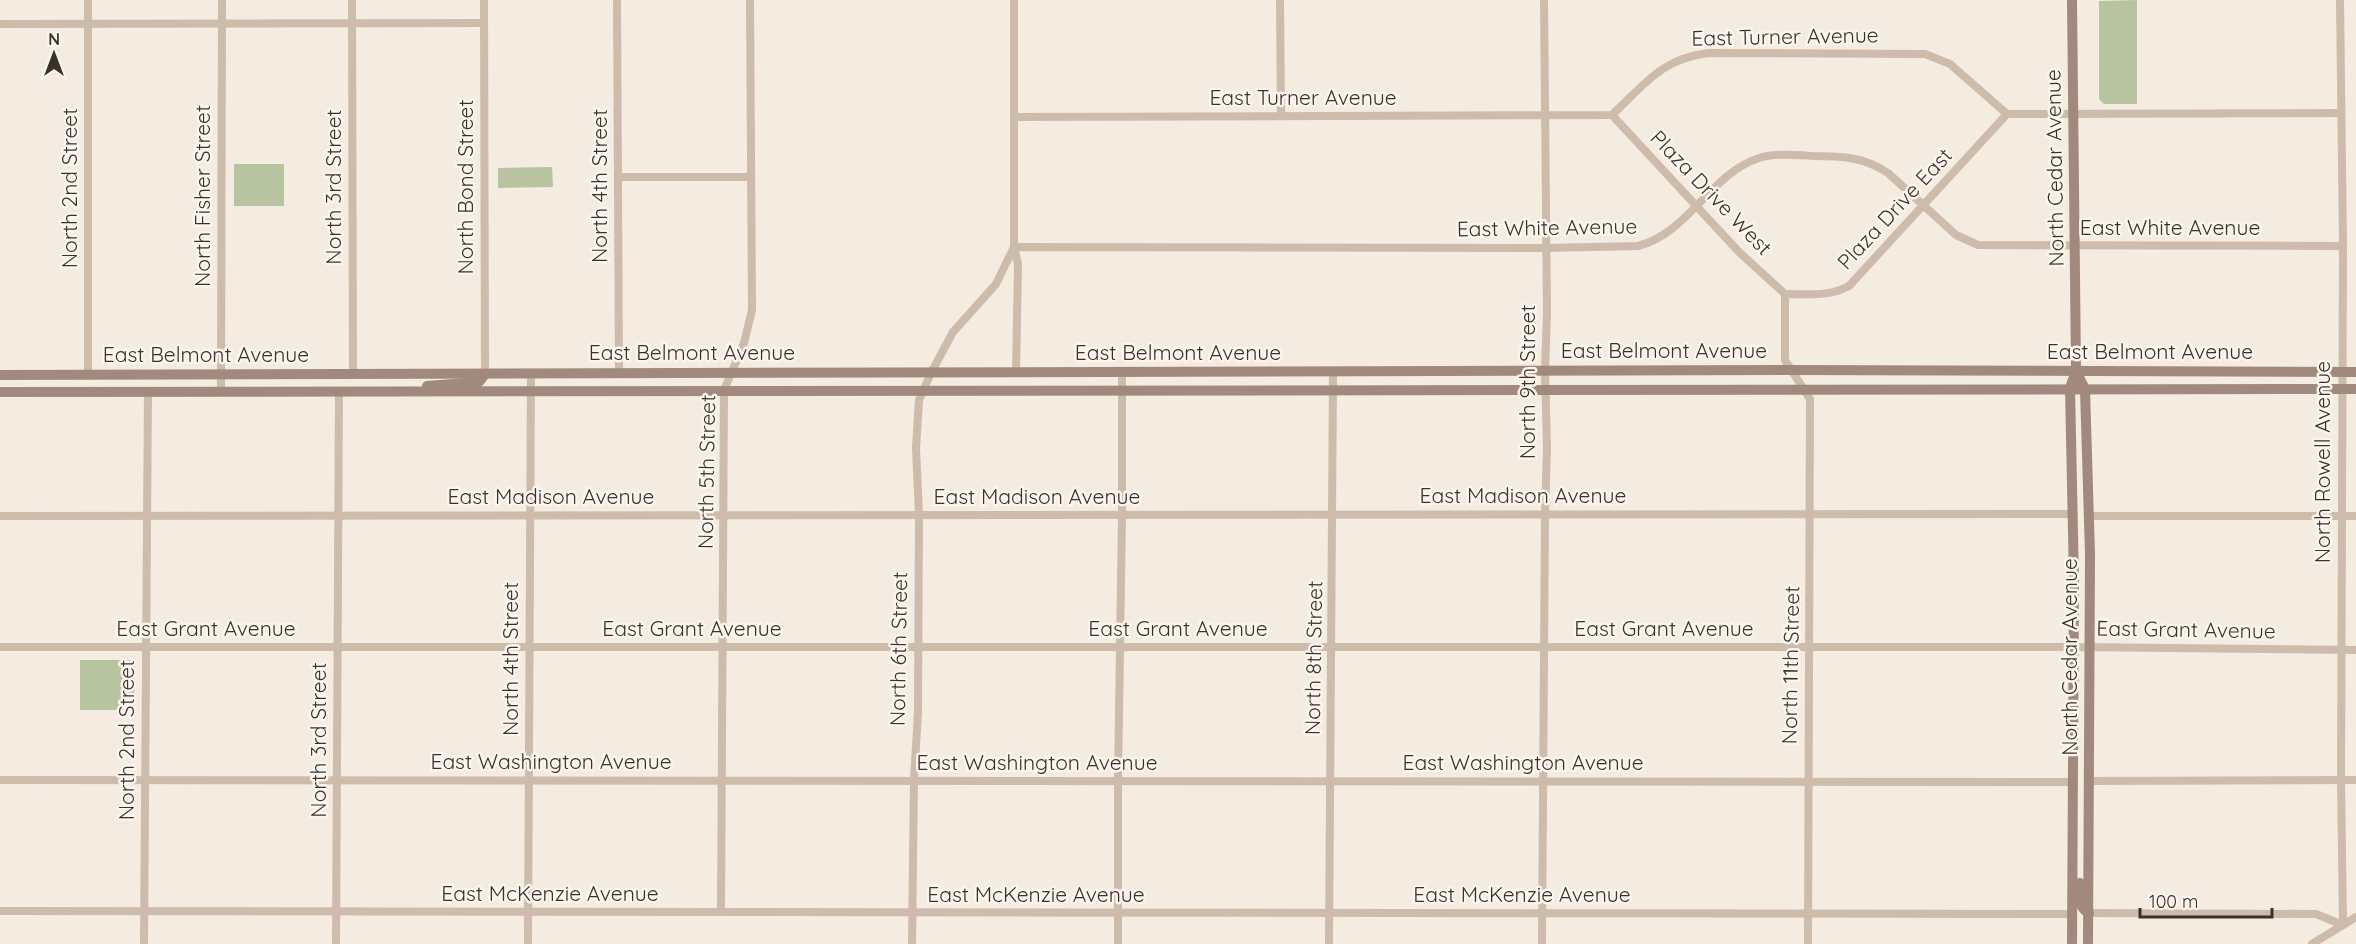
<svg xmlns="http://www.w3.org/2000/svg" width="2356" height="944" viewBox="0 0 2356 944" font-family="Quicksand,sans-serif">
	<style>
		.green { fill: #b8c4a0 }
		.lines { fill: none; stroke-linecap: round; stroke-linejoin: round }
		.minor { stroke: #cdbbac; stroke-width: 8 }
		.secondary { stroke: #a18a7d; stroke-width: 10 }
		.labels { text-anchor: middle; stroke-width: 5; stroke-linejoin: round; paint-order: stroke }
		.street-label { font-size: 21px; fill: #3b302b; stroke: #fbf5ee }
	</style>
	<rect width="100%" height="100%" fill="#f4ebe1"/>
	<g class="green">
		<path d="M 2137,0 L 2137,104 L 2104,104 L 2099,99 L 2099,1 Z"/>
		<rect x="234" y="164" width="50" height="42"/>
		<path d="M 552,167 L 553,187 L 498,188 L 498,168 Z"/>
		<path d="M 80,660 L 135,660 L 134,710 L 80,710 Z"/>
	</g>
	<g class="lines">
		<g class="minor">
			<path d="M 88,0 L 88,375"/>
			<path d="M 352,0 L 353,374"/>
			<path d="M 484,0 L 485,374"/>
			<path d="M 617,0 L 619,373"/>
			<path d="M 1014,0 L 1014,247 L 1018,264 L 1016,373"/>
			<path d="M 1280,0 L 1281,115"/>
			<path d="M 0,24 L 484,23"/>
			<path d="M 1612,115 L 1739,252 L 1785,294"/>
			<path d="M 1015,117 L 1612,115 C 1644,85 1662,58 1709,53 L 1925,54 L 1950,64 L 2007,114 L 2341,113"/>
			<path d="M 618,177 L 751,177"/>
			<path d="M 1785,294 L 1785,360 L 1810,399 L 1808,944"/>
			<path d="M 1785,294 C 1808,294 1829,297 1849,286 L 2007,114"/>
			<path d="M 221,391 L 222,0"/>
			<path d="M 0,516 L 2073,514"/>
			<path d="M 2089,516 L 2356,516"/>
			<path d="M 0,647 L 2074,647 L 2356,650"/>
			<path d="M 0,780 L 2073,782"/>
			<path d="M 2090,781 L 2356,780"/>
			<path d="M 0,911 L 2072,914"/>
			<path d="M 721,912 L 724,390 L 744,343 L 752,310 L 750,0"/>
			<path d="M 2089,913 L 2316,914 L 2343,925 L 2341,780 L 2343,246 L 2340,0"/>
			<path d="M 144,944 L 148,391"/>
			<path d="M 336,944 L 339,391"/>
			<path d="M 528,944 L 531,374"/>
			<path d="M 912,944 L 914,780 L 918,712 L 919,515 L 916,448 L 919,400 L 931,373 L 953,332 L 996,284 L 1014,247 L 1546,248 L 1638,246 C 1689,233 1710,174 1759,158 C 1776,153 1796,155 1814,156 C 1842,156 1864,157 1888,173 L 1956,235 L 1978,245 L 2343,246"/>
			<path d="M 1118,944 L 1118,781 L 1122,515 L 1122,373"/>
			<path d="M 1329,944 L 1333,372"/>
			<path d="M 1542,944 L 1545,514 L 1547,448 L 1545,371 L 1547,313 L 1544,0"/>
			<path d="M 2312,944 L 2356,917"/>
		</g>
		<g class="secondary">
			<path d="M 2072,0 L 2076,371 L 2070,388 L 2074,581 L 2072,944"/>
			<path d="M 2076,371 L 2085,389 L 2090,554 L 2088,944"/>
			<path d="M 0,375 L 1791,370 L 2356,372"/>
			<path d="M 427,386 L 479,382 L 485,374"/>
			<path d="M 0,392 L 2356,389"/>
			<path d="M 2080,883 C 2080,895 2077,907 2089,913"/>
		</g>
	</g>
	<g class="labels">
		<g class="street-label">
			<text transform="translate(1785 37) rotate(-1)" y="7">East Turner Avenue</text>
			<text x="1303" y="105">East Turner Avenue</text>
			<text transform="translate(2055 168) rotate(-91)" y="7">North Cedar Avenue</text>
			<text transform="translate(600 186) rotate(-90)" y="7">North 4th Street</text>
			<text transform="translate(334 187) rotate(-90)" y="7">North 3rd Street</text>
			<text transform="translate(466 187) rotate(-90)" y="7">North Bond Street</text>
			<text transform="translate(70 188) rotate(-90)" y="7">North 2nd Street</text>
			<text transform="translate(1711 193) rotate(46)" y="7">Plaza Drive West</text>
			<text transform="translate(203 196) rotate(-90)" y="7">North Fisher Street</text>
			<text transform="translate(1895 209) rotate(-47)" y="7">Plaza Drive East</text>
			<text transform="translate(1547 228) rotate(-1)" y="7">East White Avenue</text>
			<text x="2170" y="235">East White Avenue</text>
			<text x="1664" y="358">East Belmont Avenue</text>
			<text x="2150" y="359">East Belmont Avenue</text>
			<text x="692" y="360">East Belmont Avenue</text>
			<text x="1178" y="360">East Belmont Avenue</text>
			<text x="206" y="362">East Belmont Avenue</text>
			<text transform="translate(1528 382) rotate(-90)" y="7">North 9th Street</text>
			<text transform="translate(2323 462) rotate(-90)" y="7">North Rowell Avenue</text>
			<text transform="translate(707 472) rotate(-89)" y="7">North 5th Street</text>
			<text x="1523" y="503">East Madison Avenue</text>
			<text x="551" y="504">East Madison Avenue</text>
			<text x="1037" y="504">East Madison Avenue</text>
			<text x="206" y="636">East Grant Avenue</text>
			<text x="692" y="636">East Grant Avenue</text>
			<text x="1178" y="636">East Grant Avenue</text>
			<text x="1664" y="636">East Grant Avenue</text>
			<text transform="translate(2186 630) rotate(1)" y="7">East Grant Avenue</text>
			<text transform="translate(899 649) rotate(-89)" y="7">North 6th Street</text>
			<text transform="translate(2070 657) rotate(-90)" y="7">North Cedar Avenue</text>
			<text transform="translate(1314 658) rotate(-89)" y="7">North 8th Street</text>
			<text transform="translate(511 659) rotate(-90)" y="7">North 4th Street</text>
			<text transform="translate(1791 665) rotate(-89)" y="7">North 11th Street</text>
			<text transform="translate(127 740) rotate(-90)" y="7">North 2nd Street</text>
			<text transform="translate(319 740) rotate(-90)" y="7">North 3rd Street</text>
			<text x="551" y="769">East Washington Avenue</text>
			<text x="1037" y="770">East Washington Avenue</text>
			<text x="1523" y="770">East Washington Avenue</text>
			<text x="550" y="901">East McKenzie Avenue</text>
			<text x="1036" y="902">East McKenzie Avenue</text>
			<text x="1522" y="902">East McKenzie Avenue</text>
		</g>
	</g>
	<g transform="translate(54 54)" stroke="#fbf5ee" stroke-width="4.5" paint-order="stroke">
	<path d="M0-4.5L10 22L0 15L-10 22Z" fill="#3b302b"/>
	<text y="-9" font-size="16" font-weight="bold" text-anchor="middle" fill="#3b302b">N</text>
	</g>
	<path d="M2140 908v9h132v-9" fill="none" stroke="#3b302b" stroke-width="3"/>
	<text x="2149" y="908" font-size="18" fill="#3b302b" stroke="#fbf5ee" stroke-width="4.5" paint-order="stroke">100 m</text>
</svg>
